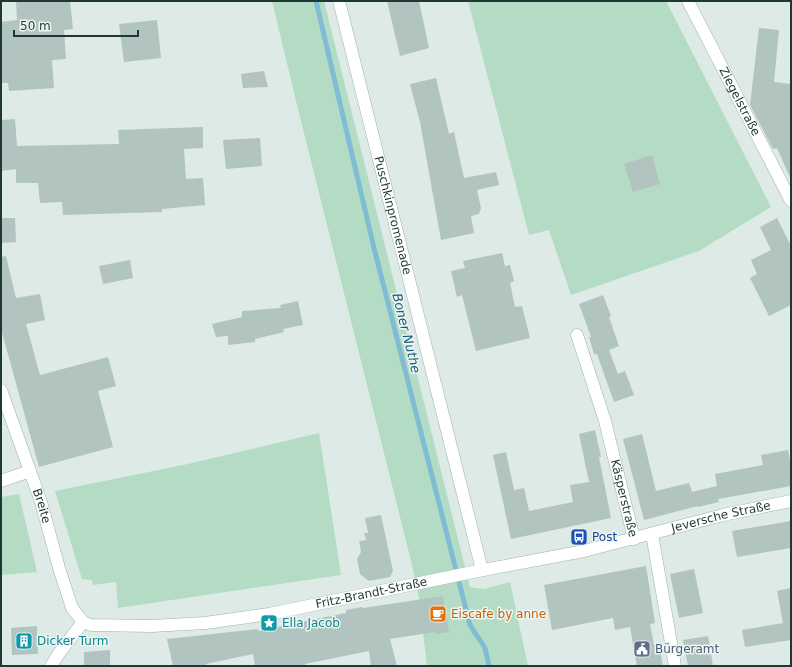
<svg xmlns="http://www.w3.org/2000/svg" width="792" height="667" viewBox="0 0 792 667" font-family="'DejaVu Sans',sans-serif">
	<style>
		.green { fill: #b4dcc4 }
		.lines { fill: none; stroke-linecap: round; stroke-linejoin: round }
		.stream { stroke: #81bdd2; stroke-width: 5 }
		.building { fill: #b2c4bf }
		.minor-casing { stroke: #a0b1ad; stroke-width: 13 }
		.minor { stroke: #fff; stroke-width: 12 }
		.labels { text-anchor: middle; stroke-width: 3; stroke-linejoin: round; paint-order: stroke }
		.street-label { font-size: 12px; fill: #1e3935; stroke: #edf6f3 }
		.transit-label { font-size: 12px; fill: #164399; stroke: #edf6f3; text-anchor: start }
		.food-label { font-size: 12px; fill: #c56008; stroke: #edf6f3; text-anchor: start }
		.culture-label { font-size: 12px; fill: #0d838f; stroke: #edf6f3; text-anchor: start }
		.service-label { font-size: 12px; fill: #4e5e75; stroke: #edf6f3; text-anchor: start }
		.water-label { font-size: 13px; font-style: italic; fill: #175c77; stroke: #edf6f3 }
	</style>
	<rect width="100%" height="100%" fill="#ddeae5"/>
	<g class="green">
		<path d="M 272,1 L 324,1 L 470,587 L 484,589 L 510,582 L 528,666 L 427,666 L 419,598 L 412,565 L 296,101 Z"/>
		<path d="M 468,1 L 666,1 L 771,207 L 699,251 L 571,295 L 549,230 L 529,235 Z"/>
		<path d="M 319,433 L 341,575 L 118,608 L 116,582 L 93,585 L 92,580 L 82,579 L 55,491 L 188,464 Z"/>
		<path d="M 19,494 L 37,572 L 1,575 L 1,497 Z"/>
	</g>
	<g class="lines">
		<path class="stream" d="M 316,1 L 374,248 L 470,625 L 485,648 L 489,666"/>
	</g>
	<g class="building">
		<path d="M 16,1 L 70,1 L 73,29 L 64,30 L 66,59 L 52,60 L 54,88 L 9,91 L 8,83 L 1,83 L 1,22 L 17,20 Z"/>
		<path d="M 387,1 L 419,1 L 429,48 L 400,56 Z"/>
		<path d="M 157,20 L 161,58 L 124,62 L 119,24 Z"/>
		<path d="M 759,28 L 779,30 L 774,82 L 791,84 L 791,180 L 777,148 L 773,149 L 750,105 Z"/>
		<path d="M 264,71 L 268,87 L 243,88 L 241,74 Z"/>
		<path d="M 436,78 L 449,134 L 454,132 L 464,178 L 496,172 L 499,185 L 477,190 L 481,208 L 479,214 L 471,216 L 474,233 L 441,240 L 420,122 L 410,84 Z"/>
		<path d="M 15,119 L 17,146 L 119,144 L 118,130 L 203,127 L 203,148 L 184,149 L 186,179 L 203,178 L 205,205 L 162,209 L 162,212 L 63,215 L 62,202 L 40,203 L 38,183 L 16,183 L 16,169 L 1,171 L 1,120 Z"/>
		<path d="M 260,138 L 262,166 L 226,169 L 223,140 Z"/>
		<path d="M 652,155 L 660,184 L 633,192 L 624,164 Z"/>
		<path d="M 1,218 L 15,218 L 16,242 L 1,243 Z"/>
		<path d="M 777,218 L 791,246 L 791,305 L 769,316 L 750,278 L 757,274 L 751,260 L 771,250 L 760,227 Z"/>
		<path d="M 502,253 L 505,266 L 510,265 L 514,281 L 510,283 L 515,307 L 522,306 L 530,338 L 476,351 L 462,295 L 457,297 L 451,271 L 465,268 L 463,261 Z"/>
		<path d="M 6,256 L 16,298 L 40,294 L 45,320 L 26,324 L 40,375 L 108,357 L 116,386 L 98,391 L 113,447 L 39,467 L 1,329 L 1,257 Z"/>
		<path d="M 130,260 L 133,278 L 103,284 L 99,266 Z"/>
		<path d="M 603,295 L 611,316 L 609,317 L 619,346 L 609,350 L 618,374 L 625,371 L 634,395 L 614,402 L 597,354 L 594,354 L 589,337 L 591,337 L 579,304 Z"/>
		<path d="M 298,301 L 303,325 L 283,329 L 284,332 L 255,339 L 255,342 L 228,345 L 228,336 L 216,337 L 212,324 L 242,317 L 242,311 L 281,308 L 280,305 Z"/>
		<path d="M 595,430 L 601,457 L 599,457 L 611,518 L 511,539 L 493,455 L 506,452 L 514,490 L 524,488 L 529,511 L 573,502 L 570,485 L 589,482 L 579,434 Z"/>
		<path d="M 642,434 L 656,491 L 689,483 L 692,492 L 717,486 L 715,474 L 763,465 L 761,455 L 788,450 L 791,467 L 791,486 L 718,499 L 719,502 L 698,507 L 698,506 L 644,520 L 623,439 Z"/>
		<path d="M 381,515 L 393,571 L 390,577 L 369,581 L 360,574 L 357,559 L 361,552 L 359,541 L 366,540 L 364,533 L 368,533 L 365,518 Z"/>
		<path d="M 791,521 L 791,548 L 737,557 L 732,531 Z"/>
		<path d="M 646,566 L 655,623 L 650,624 L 654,645 L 659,645 L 663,666 L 637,666 L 630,627 L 615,630 L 613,618 L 552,630 L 544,585 Z"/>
		<path d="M 694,569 L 703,613 L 679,618 L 670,574 Z"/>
		<path d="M 791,588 L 791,640 L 745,647 L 742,630 L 783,623 L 777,591 Z"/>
		<path d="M 443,596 L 449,632 L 435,634 L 435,632 L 390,639 L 397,666 L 371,666 L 369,651 L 305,664 L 305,666 L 255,666 L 253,654 L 206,664 L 207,666 L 173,666 L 167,639 L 258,629 L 258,631 L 346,613 L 346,610 L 362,607 L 363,608 Z"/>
		<path d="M 37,626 L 38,654 L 12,655 L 11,628 Z"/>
		<path d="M 708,636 L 713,666 L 688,666 L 683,640 Z"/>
		<path d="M 110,650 L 110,666 L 84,666 L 84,652 Z"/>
	</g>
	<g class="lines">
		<g class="minor-casing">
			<g id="minor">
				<path id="s1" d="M 339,1 L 482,570"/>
				<path id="s2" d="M 688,1 L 791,201"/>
				<path id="s3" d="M 577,335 L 605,421 L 634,539"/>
				<path id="s4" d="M 1,390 L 41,502 L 59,568 L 72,608 L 83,622 L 91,625 L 152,626 L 205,623 L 269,614 L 473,572 L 584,551 L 723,515 L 791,501"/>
				<path d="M 1,481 L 30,471"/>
				<path d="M 652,534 L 675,666"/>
				<path d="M 51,666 L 60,652 L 83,622"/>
			</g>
		</g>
		<use href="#minor" class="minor"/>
	</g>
	<defs>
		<g id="bus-square" transform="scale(0.9)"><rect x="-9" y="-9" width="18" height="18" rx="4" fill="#1a4fb4" stroke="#edf6f3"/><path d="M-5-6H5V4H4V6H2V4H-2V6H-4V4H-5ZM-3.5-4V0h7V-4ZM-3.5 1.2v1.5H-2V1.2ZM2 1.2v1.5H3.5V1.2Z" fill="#fff"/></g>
		<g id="cafe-square" transform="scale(0.9)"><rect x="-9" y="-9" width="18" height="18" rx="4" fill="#e8710a" stroke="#edf6f3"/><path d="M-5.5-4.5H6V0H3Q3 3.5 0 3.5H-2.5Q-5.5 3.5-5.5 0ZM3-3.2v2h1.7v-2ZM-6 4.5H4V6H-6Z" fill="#fff"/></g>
		<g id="sight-square" transform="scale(0.9)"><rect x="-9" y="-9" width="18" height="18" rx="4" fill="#0f9aa8" stroke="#edf6f3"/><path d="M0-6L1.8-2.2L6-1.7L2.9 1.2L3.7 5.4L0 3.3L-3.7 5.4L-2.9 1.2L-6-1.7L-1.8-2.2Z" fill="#fff"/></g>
		<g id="building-square" transform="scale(0.9)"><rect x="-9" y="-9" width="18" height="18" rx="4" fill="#0f9aa8" stroke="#edf6f3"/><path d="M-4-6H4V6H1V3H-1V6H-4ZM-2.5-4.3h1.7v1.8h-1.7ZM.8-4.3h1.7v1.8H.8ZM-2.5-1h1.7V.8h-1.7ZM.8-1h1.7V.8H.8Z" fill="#fff"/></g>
		<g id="civic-square" transform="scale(0.9)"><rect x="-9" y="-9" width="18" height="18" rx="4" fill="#5c6f8a" stroke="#edf6f3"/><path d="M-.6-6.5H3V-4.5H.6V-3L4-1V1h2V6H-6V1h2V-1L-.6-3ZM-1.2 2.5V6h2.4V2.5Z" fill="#fff"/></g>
	</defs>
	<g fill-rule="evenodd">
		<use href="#bus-square" x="579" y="537"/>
		<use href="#cafe-square" x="438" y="614"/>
		<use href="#sight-square" x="269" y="623"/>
		<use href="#building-square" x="24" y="641"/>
		<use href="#civic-square" x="642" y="649"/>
	</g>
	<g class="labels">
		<g class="street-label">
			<text dy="4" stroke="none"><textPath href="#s2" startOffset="113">Ziegelstraße</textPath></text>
			<text dy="4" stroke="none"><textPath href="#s1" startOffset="221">Puschkinpromenade</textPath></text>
			<text dy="4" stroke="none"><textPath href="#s3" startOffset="170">Käsperstraße</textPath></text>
			<text dy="4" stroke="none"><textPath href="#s4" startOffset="123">Breite</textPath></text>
			<text dy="4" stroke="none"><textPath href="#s4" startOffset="897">Jeversche Straße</textPath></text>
			<text dy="4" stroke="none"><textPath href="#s4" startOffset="539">Fritz-Brandt-Straße</textPath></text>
		</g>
		<g class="transit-label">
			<text x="592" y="541">Post</text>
		</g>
		<g class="food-label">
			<text x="451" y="618">Eiscafe by anne</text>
		</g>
		<g class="culture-label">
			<text x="282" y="627">Ella Jacob</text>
			<text x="37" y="645">Dicker Turm</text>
		</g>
		<g class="service-label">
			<text x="655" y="653">Bürgeramt</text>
		</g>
		<g class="water-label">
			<text transform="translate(407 333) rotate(76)" y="5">Boner Nuthe</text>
		</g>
	</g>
	<rect width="792" height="667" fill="none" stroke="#1e3935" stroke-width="4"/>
	<path d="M14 30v6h124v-6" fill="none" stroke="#1e3935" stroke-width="2"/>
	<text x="20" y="30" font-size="12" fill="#1e3935" stroke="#edf6f3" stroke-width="3" paint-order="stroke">50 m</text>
</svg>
